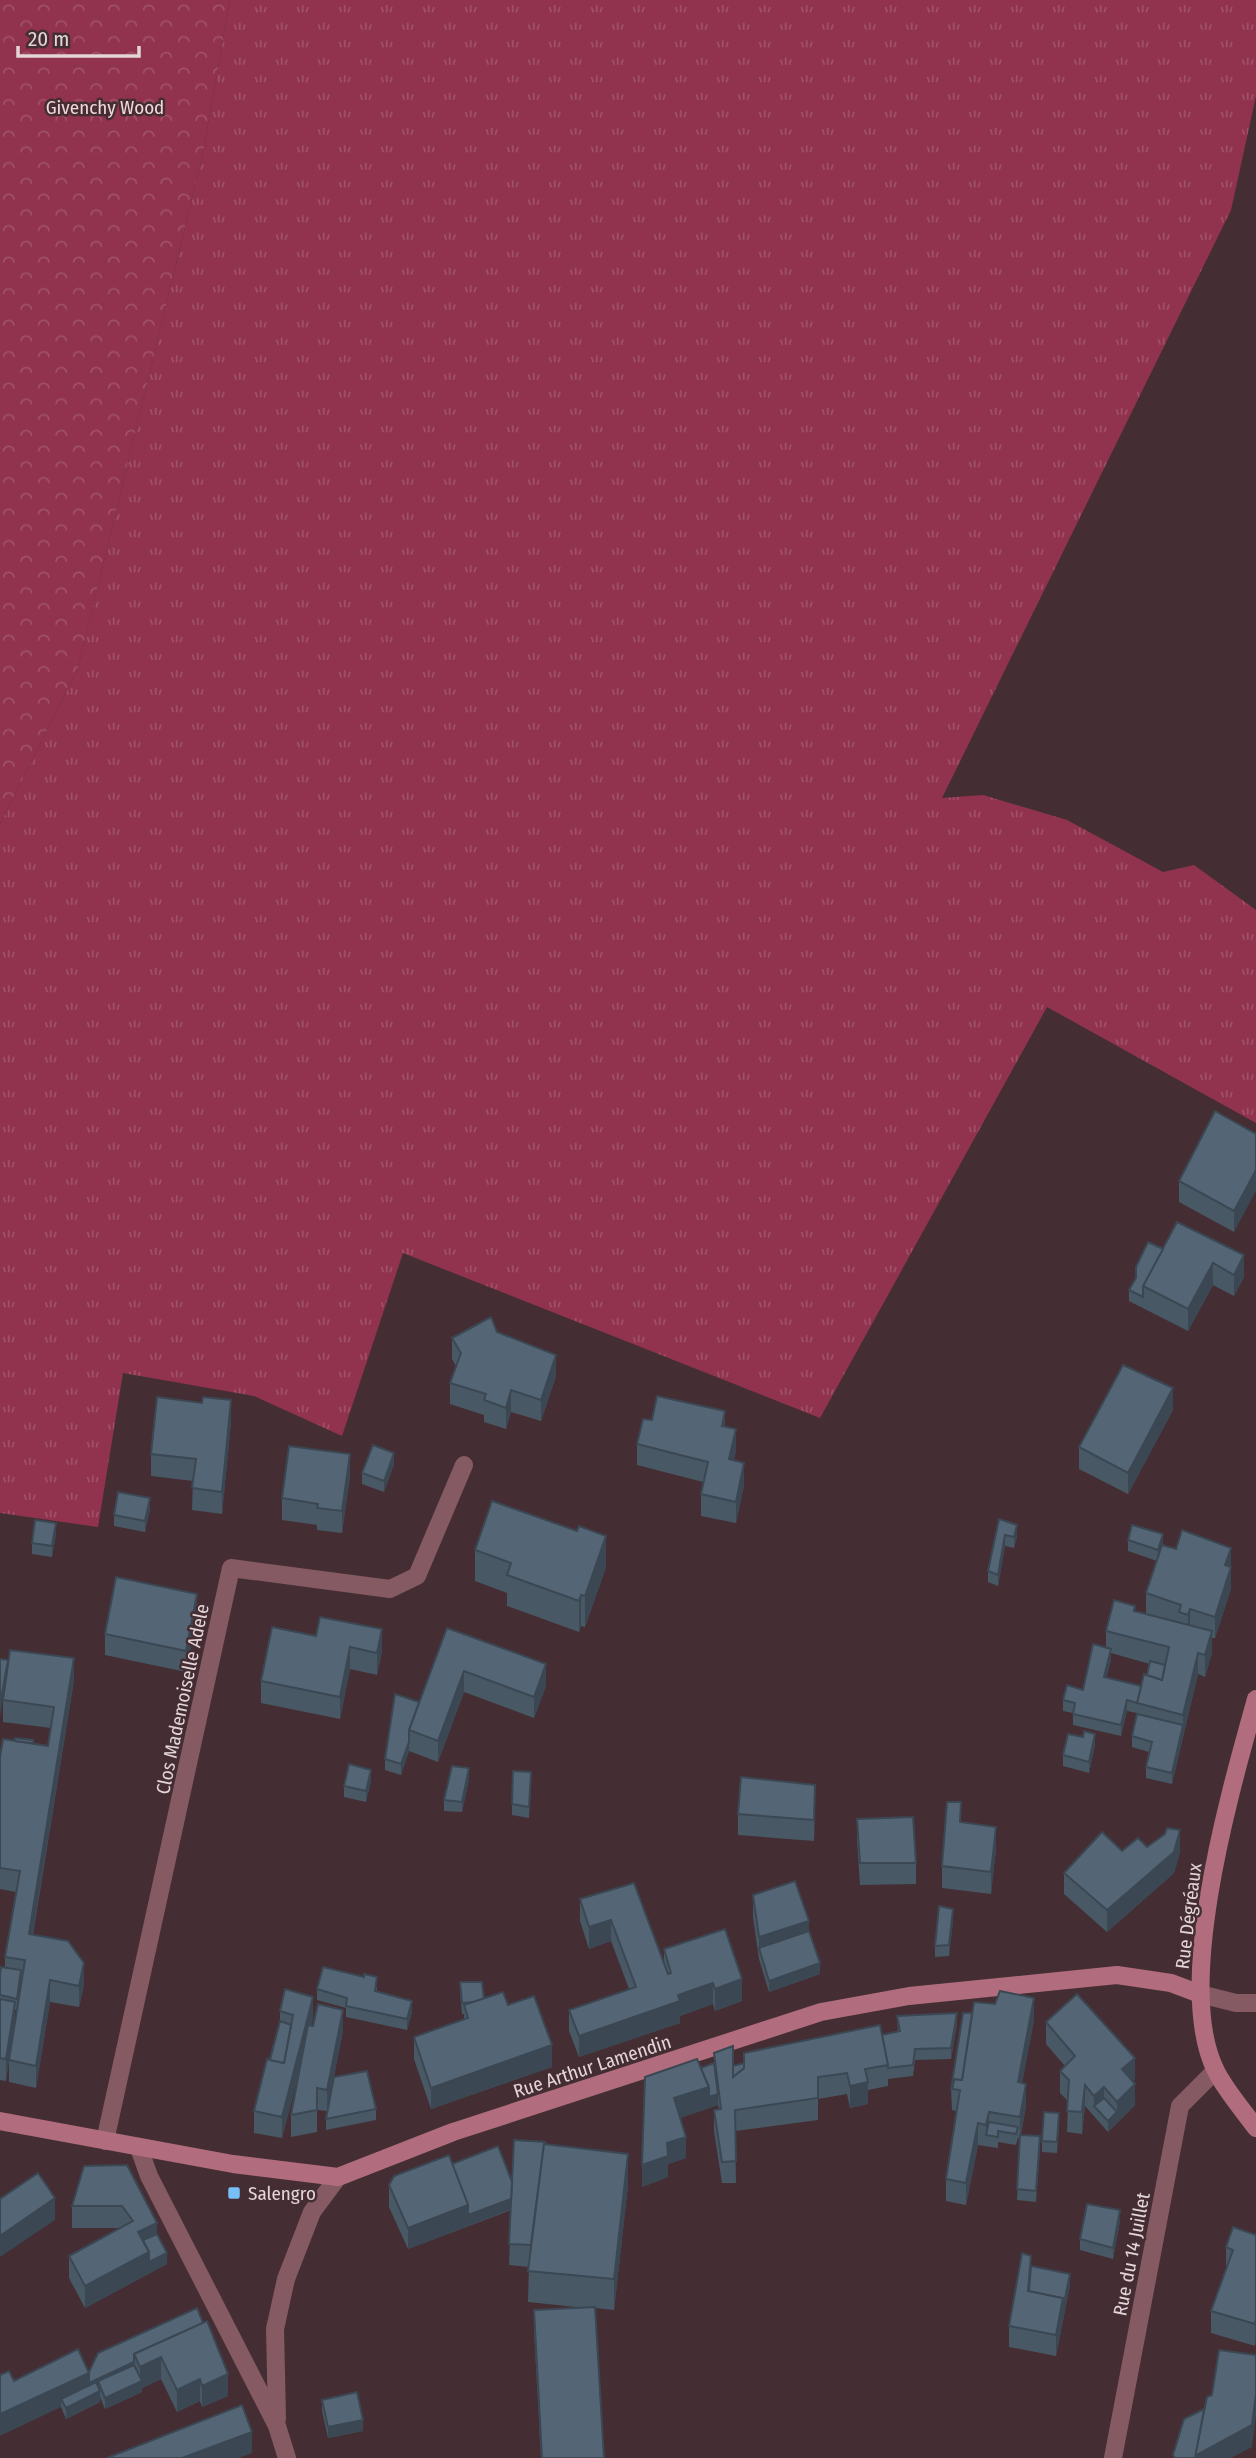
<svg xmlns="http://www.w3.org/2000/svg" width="1256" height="2458" viewBox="0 0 1256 2458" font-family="'Fira Sans Condensed',sans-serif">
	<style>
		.grass { fill: url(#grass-tufts) }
		.forest { fill: url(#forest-crowns) }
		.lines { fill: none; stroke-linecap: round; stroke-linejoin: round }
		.street { stroke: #855a63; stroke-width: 18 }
		.secondary { stroke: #b16d7d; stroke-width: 18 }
		.wall { fill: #485865; fill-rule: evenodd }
		.shaded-wall { fill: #3b4753 }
		.building { fill: #546676; stroke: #3b4753; stroke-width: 2 }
		.poi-dot { fill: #78bff7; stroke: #442e33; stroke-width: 2.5 }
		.labels { text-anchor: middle; stroke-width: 5; stroke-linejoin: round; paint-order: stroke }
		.park-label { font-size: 19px; fill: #f2d6db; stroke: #442e33 }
		.street-label { font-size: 19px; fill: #e4d5d8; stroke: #442e33 }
		.poi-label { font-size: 19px; fill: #e4d5d8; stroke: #442e33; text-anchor: start }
	</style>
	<defs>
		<pattern id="grass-tufts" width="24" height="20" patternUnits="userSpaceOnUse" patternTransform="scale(1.75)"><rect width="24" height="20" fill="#91334f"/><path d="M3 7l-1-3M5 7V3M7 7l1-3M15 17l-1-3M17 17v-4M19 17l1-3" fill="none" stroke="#a05068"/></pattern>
		<pattern id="forest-crowns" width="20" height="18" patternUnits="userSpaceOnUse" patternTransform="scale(1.75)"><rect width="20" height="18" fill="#91334f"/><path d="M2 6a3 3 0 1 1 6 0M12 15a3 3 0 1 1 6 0" fill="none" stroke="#a05068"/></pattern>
	</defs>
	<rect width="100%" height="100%" fill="#442e33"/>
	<path class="grass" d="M 230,0 L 1256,0 L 1256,96 L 1231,210 L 942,798 L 983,795 L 1067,820 L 1163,872 L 1194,865 L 1256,910 L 1256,1123 L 1047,1007 L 820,1418 L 403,1253 L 342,1436 L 254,1396 L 123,1373 L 98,1527 L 0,1513 L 0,824 L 78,668 L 203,153 Z"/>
	<path class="forest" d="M 0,0 L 230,0 L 203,153 L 78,668 L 0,824 Z"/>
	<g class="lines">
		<g class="street">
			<path d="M 1200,1994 L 1236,2003 L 1256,2003"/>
			<path d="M 105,2141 L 231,1568 L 390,1589 L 417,1576 L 464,1465"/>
			<path d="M 139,2148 L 149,2176 L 277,2426 L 287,2458"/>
			<path d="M 277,2419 L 275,2329 L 286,2279 L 312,2212 L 338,2177"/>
			<path d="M 1113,2458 L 1180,2106 L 1215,2071"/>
		</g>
		<g class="secondary">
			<path d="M 1256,1699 C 1231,1789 1173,1986 1216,2071 C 1226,2091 1243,2110 1256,2128"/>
			<path d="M 0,2121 L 233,2164 L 338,2177 L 453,2132 L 821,2012 L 909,1996 L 1117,1975 L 1171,1983 L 1200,1994"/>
		</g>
	</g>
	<g class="wall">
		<path d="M 1256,1134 L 1234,1232 L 1179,1202 L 1179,1181 Z"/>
		<path d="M 1177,1222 L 1244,1277 L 1234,1296 L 1213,1285 L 1188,1331 L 1129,1301 L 1129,1290 L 1163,1249 Z"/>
		<path d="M 497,1332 L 556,1376 L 541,1421 L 511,1412 L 506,1429 L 484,1422 L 484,1415 L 450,1404 L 450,1383 L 456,1366 L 452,1359 L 452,1338 Z"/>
		<path d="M 1173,1410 L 1128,1494 L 1079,1469 L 1079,1447 Z"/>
		<path d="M 652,1420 L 725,1427 L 736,1450 L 734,1460 L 744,1485 L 736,1523 L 701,1516 L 701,1494 L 703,1482 L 637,1465 L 637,1444 Z"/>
		<path d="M 231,1422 L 222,1514 L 192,1510 L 193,1481 L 151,1476 L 151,1454 Z"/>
		<path d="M 394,1464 L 384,1492 L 362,1484 L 362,1473 Z"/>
		<path d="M 350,1476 L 342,1533 L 317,1530 L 317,1525 L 282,1520 L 282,1498 Z"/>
		<path d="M 150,1509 L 145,1532 L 114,1526 L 114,1515 Z"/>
		<path d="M 999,1519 L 1017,1536 L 1014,1548 L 1005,1546 L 998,1586 L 988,1582 L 988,1571 Z"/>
		<path d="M 56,1534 L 52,1557 L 32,1554 L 32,1543 Z"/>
		<path d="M 1128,1540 L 1163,1545 L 1176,1549 L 1231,1548 L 1231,1589 L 1215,1638 L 1212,1638 L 1212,1653 L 1205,1677 L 1198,1674 L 1172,1784 L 1146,1778 L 1146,1767 L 1149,1752 L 1132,1747 L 1132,1736 L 1137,1713 L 1127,1711 L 1121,1736 L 1073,1725 L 1073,1713 L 1063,1711 L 1063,1700 L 1083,1690 L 1106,1648 L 1106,1631 L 1135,1611 L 1146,1614 L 1146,1593 L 1157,1561 L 1128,1551 ZM 1111,1653 L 1150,1664 L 1147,1675 L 1141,1686 L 1106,1677 L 1111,1660 Z"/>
		<path d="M 475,1550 L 606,1567 L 585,1627 L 581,1626 L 579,1632 L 507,1606 L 507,1593 L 475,1581 Z"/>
		<path d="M 197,1615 L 186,1672 L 105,1655 L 105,1634 Z"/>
		<path d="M 272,1627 L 382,1651 L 377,1675 L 350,1669 L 340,1719 L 261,1703 L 261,1681 Z"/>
		<path d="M 447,1628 L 546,1686 L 534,1718 L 464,1692 L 438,1762 L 409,1751 L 401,1775 L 385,1770 L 385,1759 L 419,1702 Z"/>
		<path d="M 0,1659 L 74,1680 L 33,1935 L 84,1985 L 79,2007 L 50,2002 L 36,2088 L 9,2082 L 9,2060 L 17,2010 L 15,2010 L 6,2081 L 0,2080 L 0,1976 L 5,1967 L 5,1957 L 16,1892 L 0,1889 L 0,1757 L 33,1743 L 48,1746 L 51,1728 L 3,1722 L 3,1700 L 5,1689 Z"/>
		<path d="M 1083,1737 L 1095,1745 L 1089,1773 L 1063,1766 L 1063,1755 Z"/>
		<path d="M 469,1779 L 462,1812 L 444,1811 L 444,1800 Z"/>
		<path d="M 371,1781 L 366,1802 L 344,1797 L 344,1786 Z"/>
		<path d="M 531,1783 L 529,1818 L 512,1815 L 512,1804 Z"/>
		<path d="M 815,1806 L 814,1841 L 738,1835 L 738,1814 Z"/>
		<path d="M 857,1819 L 916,1863 L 916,1884 L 860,1885 L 857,1840 Z"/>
		<path d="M 961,1822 L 996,1848 L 991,1894 L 942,1888 L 942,1866 Z"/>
		<path d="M 1147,1847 L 1180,1852 L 1174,1873 L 1107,1932 L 1064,1894 L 1064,1873 L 1122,1851 Z"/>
		<path d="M 634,1883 L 664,1964 L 664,1949 L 742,2001 L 715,2011 L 713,2004 L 680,2016 L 680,2023 L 579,2057 L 569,2031 L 569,2010 L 629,1989 L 611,1941 L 589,1949 L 580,1921 L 580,1899 Z"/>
		<path d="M 753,1895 L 809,1931 L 820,1974 L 769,1992 L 759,1959 L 753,1917 Z"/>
		<path d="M 953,1920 L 949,1956 L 935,1957 L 935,1946 Z"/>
		<path d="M 460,1982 L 484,1999 L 508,2005 L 552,2067 L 431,2109 L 414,2059 L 414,2037 L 464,2020 L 464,2014 L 462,2014 L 460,1993 Z"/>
		<path d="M 377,1987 L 377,1991 L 412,2012 L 407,2030 L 346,2017 L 346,2008 L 317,2000 L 317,1989 Z"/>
		<path d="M 280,2011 L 313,2018 L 311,2026 L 343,2031 L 327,2111 L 317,2110 L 317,2132 L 291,2137 L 291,2115 L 301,2064 L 282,2138 L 254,2133 L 254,2111 L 280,2021 Z"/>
		<path d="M 897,2016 L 957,2024 L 951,2059 L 915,2060 L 913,2076 L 888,2079 L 888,2086 L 868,2090 L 868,2104 L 850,2108 L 847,2094 L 818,2099 L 818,2120 L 735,2131 L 736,2183 L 722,2183 L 714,2131 L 714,2110 L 719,2109 L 718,2105 L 680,2118 L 686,2158 L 668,2164 L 668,2177 L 642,2187 L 701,2068 L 714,2063 L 714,2053 L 733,2066 L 898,2032 Z"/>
		<path d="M 1034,2020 L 1022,2083 L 1026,2106 L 1021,2135 L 1040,2147 L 1036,2202 L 1017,2200 L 1020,2138 L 1018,2138 L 1016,2145 L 998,2142 L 998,2148 L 978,2145 L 966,2205 L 946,2201 L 946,2179 L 956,2111 L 952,2110 L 951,2089 Z"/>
		<path d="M 1046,2022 L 1135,2079 L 1133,2081 L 1135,2105 L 1108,2132 L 1085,2106 L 1082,2134 L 1067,2132 L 1068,2101 L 1060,2093 L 1060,2071 L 1065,2066 L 1046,2044 Z"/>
		<path d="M 376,2109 L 376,2120 L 326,2130 L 326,2119 Z"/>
		<path d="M 1059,2124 L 1057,2153 L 1042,2152 L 1042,2141 Z"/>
		<path d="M 545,2144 L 628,2185 L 614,2310 L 595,2308 L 604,2458 L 541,2458 L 534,2331 L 534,2310 L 586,2308 L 528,2302 L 529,2267 L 509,2265 L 511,2210 L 408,2249 L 389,2207 L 389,2185 L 452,2164 L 512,2182 Z"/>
		<path d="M 84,2166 L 157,2234 L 167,2264 L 85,2308 L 69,2278 L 69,2256 L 122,2228 L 72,2228 L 72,2206 Z"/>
		<path d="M 1120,2221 L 1113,2259 L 1080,2250 L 1080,2239 Z"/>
		<path d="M 1256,2235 L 1255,2346 L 1211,2333 L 1211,2311 L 1226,2269 L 1226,2247 Z"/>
		<path d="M 1031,2266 L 1070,2285 L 1056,2356 L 1009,2347 L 1009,2326 Z"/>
		<path d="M 197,2308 L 228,2396 L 202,2407 L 200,2401 L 177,2412 L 161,2379 L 142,2388 L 142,2392 L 105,2409 L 100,2397 L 100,2402 L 66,2419 L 61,2407 L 14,2381 L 89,2372 Z"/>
		<path d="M 322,2400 L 363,2431 L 328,2438 L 322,2411 Z"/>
	</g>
	<g class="shaded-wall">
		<path d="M 1256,1170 L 1256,1191 L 1234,1232 L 1234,1211 Z"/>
		<path d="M 1244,1255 L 1244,1277 L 1234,1296 L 1234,1275 Z"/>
		<path d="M 1213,1263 L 1213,1285 L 1188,1331 L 1188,1309 Z"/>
		<path d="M 556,1355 L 556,1376 L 541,1421 L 541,1400 Z"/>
		<path d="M 1173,1388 L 1173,1410 L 1128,1494 L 1128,1473 Z"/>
		<path d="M 511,1390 L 511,1412 L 506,1429 L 506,1408 Z"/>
		<path d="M 231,1400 L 231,1422 L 222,1514 L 222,1492 Z"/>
		<path d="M 725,1411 L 725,1433 L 722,1426 Z"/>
		<path d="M 736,1429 L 736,1450 L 729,1481 L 729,1459 Z"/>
		<path d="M 394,1453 L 394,1464 L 384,1492 L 384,1481 Z"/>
		<path d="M 350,1454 L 350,1476 L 342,1533 L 342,1511 Z"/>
		<path d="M 744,1463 L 744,1485 L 736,1523 L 736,1502 Z"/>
		<path d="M 150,1498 L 150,1509 L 145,1532 L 145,1521 Z"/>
		<path d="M 56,1523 L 56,1534 L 52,1557 L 52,1546 Z"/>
		<path d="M 1017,1525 L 1017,1536 L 1014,1548 L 1014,1537 Z"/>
		<path d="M 1163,1534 L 1163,1545 L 1158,1561 L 1158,1550 Z"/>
		<path d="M 1005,1535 L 1005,1546 L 998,1586 L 998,1575 Z"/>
		<path d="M 606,1536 L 606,1567 L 585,1627 L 585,1596 Z"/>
		<path d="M 1231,1548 L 1231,1589 L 1215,1638 L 1215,1617 L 1225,1565 Z"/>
		<path d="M 197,1594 L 197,1615 L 186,1672 L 186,1651 Z"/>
		<path d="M 581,1595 L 581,1626 L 579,1632 L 579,1601 Z"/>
		<path d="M 1190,1609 L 1190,1630 L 1188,1637 L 1188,1615 Z"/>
		<path d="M 382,1629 L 382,1651 L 377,1675 L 377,1653 Z"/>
		<path d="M 1212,1631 L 1212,1653 L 1205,1677 L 1205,1655 Z"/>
		<path d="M 350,1647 L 350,1669 L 340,1719 L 340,1697 Z"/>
		<path d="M 1111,1649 L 1111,1660 L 1104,1688 L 1104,1677 Z"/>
		<path d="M 1198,1653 L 1198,1674 L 1172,1784 L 1172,1773 L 1183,1725 L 1183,1715 Z"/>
		<path d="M 74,1658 L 74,1680 L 29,1956 L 29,1934 Z"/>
		<path d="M 8,1660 L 8,1671 L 0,1716 L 0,1705 Z"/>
		<path d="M 546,1664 L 546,1686 L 534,1718 L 534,1697 Z"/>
		<path d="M 464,1671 L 464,1692 L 438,1762 L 438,1741 Z"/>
		<path d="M 1127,1700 L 1127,1711 L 1121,1736 L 1121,1725 Z"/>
		<path d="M 1095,1734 L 1095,1745 L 1089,1773 L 1089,1762 Z"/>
		<path d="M 409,1742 L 409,1751 L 401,1775 L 401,1764 Z"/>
		<path d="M 469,1768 L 469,1779 L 462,1812 L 462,1802 Z"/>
		<path d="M 371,1770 L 371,1781 L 366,1802 L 366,1791 Z"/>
		<path d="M 815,1785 L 815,1806 L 814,1841 L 814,1820 Z"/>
		<path d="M 996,1827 L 996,1848 L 991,1894 L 991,1872 Z"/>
		<path d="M 1180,1830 L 1180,1852 L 1174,1873 L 1107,1932 L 1107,1910 Z"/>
		<path d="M 953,1909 L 953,1920 L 949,1956 L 949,1945 Z"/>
		<path d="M 611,1920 L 611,1941 L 589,1949 L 589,1927 Z"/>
		<path d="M 809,1921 L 809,1942 L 759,1948 L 759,1937 Z"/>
		<path d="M 84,1963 L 84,1985 L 79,2007 L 79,1986 Z"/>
		<path d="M 820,1963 L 820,1974 L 769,1992 L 769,1981 Z"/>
		<path d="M 21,1970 L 21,1981 L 17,2010 L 17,1999 Z"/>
		<path d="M 742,1979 L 742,2001 L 715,2011 L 715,1989 Z"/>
		<path d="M 50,1980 L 50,2002 L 36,2088 L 36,2066 Z"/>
		<path d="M 713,1983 L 713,2004 L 680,2016 L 680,2023 L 579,2057 L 579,2036 L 678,1995 Z"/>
		<path d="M 313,1997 L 313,2018 L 282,2138 L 282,2117 Z"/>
		<path d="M 1034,1998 L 1034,2020 L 1018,2104 L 1018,2082 Z"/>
		<path d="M 412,2001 L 412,2012 L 407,2030 L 407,2019 Z"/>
		<path d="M 15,2002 L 15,2023 L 6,2081 L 6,2059 Z"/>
		<path d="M 343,2010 L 343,2031 L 327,2111 L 327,2090 Z"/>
		<path d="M 957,2013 L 957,2024 L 951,2059 L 951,2048 Z"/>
		<path d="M 552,2045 L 552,2067 L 431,2109 L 431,2088 Z"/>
		<path d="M 1135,2058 L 1135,2079 L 1122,2091 L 1122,2069 Z"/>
		<path d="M 868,2082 L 868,2104 L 850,2108 L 850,2086 Z"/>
		<path d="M 1026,2084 L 1026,2106 L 1020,2138 L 1020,2117 Z"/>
		<path d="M 1135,2084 L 1135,2105 L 1108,2132 L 1108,2121 L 1117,2112 L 1117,2102 Z"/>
		<path d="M 1085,2085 L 1085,2106 L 1082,2134 L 1082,2112 Z"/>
		<path d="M 709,2087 L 718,2094 L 718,2105 L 674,2120 L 674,2098 Z"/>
		<path d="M 1104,2087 L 1104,2109 L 1094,2106 L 1094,2096 Z"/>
		<path d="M 989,2112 L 989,2133 L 986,2135 L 986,2146 L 986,2125 Z"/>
		<path d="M 978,2123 L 978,2145 L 966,2205 L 966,2183 Z"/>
		<path d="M 686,2137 L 686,2158 L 668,2164 L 668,2177 L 642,2187 L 642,2165 L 667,2143 Z"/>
		<path d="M 628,2154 L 628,2185 L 614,2310 L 614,2279 Z"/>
		<path d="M 55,2198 L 55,2220 L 0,2257 L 0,2236 Z"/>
		<path d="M 512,2198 L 512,2209 L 408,2249 L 408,2228 L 468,2205 Z"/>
		<path d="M 1120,2210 L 1120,2221 L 1113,2259 L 1113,2248 Z"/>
		<path d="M 157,2223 L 157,2245 L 143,2251 L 138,2232 Z"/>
		<path d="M 149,2252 L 167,2253 L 167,2264 L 85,2308 L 85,2286 Z"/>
		<path d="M 1070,2274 L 1070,2285 L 1056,2356 L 1056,2335 L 1063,2298 Z"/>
		<path d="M 1256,2320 L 1256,2342 L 1255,2346 L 1255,2324 Z"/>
		<path d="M 161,2357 L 161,2379 L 142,2388 L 142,2392 L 105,2409 L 105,2398 L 140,2382 L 140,2367 Z"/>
		<path d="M 134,2362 L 134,2373 L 98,2381 L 98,2390 L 61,2399 L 61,2407 L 0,2436 L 0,2414 L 89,2373 Z"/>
		<path d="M 228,2374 L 228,2396 L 202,2407 L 202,2386 Z"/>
		<path d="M 200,2379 L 200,2401 L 177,2412 L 177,2390 Z"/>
		<path d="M 100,2391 L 100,2402 L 66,2419 L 66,2408 Z"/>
		<path d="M 1256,2394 L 1256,2416 L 1252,2447 L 1231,2458 L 1195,2458 L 1195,2456 Z"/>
		<path d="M 363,2420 L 363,2431 L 328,2438 L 328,2427 Z"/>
		<path d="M 252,2432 L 252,2453 L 239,2458 L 182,2458 Z"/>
	</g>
	<g class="building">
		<path d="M 1215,1111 L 1256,1134 L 1256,1170 L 1234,1211 L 1179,1181 Z"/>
		<path d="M 1177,1222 L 1244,1255 L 1234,1275 L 1213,1263 L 1188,1309 L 1143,1286 Z"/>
		<path d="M 1148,1242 L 1163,1249 L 1143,1286 L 1143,1297 L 1129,1290 L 1136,1278 L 1136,1267 Z"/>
		<path d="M 491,1317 L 497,1332 L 556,1355 L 541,1400 L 511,1390 L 506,1408 L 484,1400 L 486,1394 L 450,1383 L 461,1353 L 452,1338 Z"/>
		<path d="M 1123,1365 L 1173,1388 L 1128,1473 L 1079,1447 Z"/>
		<path d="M 657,1396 L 725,1411 L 722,1426 L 736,1429 L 729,1459 L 744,1463 L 736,1502 L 701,1494 L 708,1462 L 637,1444 L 643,1419 L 652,1420 Z"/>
		<path d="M 157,1397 L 202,1403 L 203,1397 L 231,1400 L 222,1492 L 192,1488 L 196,1459 L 151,1454 Z"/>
		<path d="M 373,1445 L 394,1453 L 384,1481 L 362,1473 Z"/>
		<path d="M 289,1446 L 350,1454 L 342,1511 L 317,1508 L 318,1504 L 282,1498 Z"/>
		<path d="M 118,1492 L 150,1498 L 145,1521 L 114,1515 Z"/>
		<path d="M 492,1501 L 577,1531 L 579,1526 L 606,1536 L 585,1596 L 581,1595 L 579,1601 L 507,1575 L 511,1563 L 475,1550 Z"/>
		<path d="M 999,1519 L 1017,1525 L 1014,1537 L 1005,1535 L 998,1575 L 988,1571 Z"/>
		<path d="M 35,1520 L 56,1523 L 52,1546 L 32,1543 Z"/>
		<path d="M 1132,1525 L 1163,1534 L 1158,1550 L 1128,1540 Z"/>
		<path d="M 1182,1530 L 1231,1548 L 1225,1565 L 1231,1567 L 1215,1617 L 1190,1609 L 1188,1615 L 1179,1612 L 1181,1605 L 1146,1593 L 1162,1545 L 1176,1549 Z"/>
		<path d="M 116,1577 L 197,1594 L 186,1651 L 105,1634 Z"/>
		<path d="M 1114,1600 L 1135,1606 L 1134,1611 L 1212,1631 L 1205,1655 L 1198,1653 L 1183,1715 L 1137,1703 L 1144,1674 L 1162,1680 L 1169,1647 L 1106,1631 Z"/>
		<path d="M 320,1617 L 382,1629 L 377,1653 L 350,1647 L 340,1697 L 261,1681 L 272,1627 L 316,1636 Z"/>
		<path d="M 447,1628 L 546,1664 L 534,1697 L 464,1671 L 438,1741 L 409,1730 Z"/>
		<path d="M 1093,1644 L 1111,1649 L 1104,1677 L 1141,1686 L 1137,1703 L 1127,1700 L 1121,1725 L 1073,1714 L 1075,1703 L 1063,1700 L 1067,1685 L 1083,1690 Z"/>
		<path d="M 10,1650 L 74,1658 L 29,1934 L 68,1941 L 84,1963 L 79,1986 L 50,1980 L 36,2066 L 9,2060 L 25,1960 L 5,1957 L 20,1871 L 0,1868 L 0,1757 L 3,1739 L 48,1746 L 54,1707 L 3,1700 Z"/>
		<path d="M 0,1659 L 8,1660 L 0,1705 Z"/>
		<path d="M 1150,1661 L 1165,1665 L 1162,1680 L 1147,1675 Z"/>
		<path d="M 395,1694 L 419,1702 L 409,1730 L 409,1742 L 401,1764 L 385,1759 Z"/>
		<path d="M 1137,1714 L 1183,1725 L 1172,1773 L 1146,1767 L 1152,1742 L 1132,1736 Z"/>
		<path d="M 1084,1731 L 1095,1734 L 1089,1762 L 1063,1755 L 1068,1734 L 1083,1737 Z"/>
		<path d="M 15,1738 L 33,1740 L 33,1743 L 15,1741 Z"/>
		<path d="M 349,1764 L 371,1770 L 366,1791 L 344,1786 Z"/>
		<path d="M 452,1766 L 469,1768 L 462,1802 L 444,1800 Z"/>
		<path d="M 513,1771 L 531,1772 L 529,1807 L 512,1804 Z"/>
		<path d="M 741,1777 L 815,1785 L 814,1820 L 738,1814 Z"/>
		<path d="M 947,1802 L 961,1802 L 960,1822 L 996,1827 L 991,1872 L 942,1866 Z"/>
		<path d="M 913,1817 L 916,1863 L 860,1863 L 857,1819 Z"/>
		<path d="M 1167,1828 L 1180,1830 L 1174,1852 L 1107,1910 L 1064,1873 L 1102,1832 L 1122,1851 L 1138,1838 L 1147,1847 L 1165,1834 Z"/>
		<path d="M 795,1881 L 809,1921 L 759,1937 L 753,1895 Z"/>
		<path d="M 634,1883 L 668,1974 L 671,1973 L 664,1949 L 725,1929 L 742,1979 L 715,1989 L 713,1983 L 707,1985 L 678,1995 L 680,2001 L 579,2036 L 569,2010 L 636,1987 L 611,1920 L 589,1927 L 580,1899 Z"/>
		<path d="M 939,1906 L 953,1909 L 949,1945 L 935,1946 Z"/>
		<path d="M 809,1931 L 820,1963 L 769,1981 L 759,1948 Z"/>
		<path d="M 1,1967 L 21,1970 L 17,1999 L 0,1995 L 0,1976 Z"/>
		<path d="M 323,1967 L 364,1977 L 364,1974 L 377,1977 L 375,1991 L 412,2001 L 407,2019 L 346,2006 L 347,1998 L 317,1989 Z"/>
		<path d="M 460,1982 L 482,1982 L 484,1999 L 475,2002 L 462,2003 Z"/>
		<path d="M 285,1989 L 313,1997 L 282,2117 L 254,2111 L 267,2059 L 284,2063 L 293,2015 L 280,2011 Z"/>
		<path d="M 1000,1991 L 1034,1998 L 1018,2082 L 1026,2084 L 1020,2117 L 989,2112 L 986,2125 L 978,2123 L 966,2183 L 946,2179 L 960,2090 L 952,2089 L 954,2079 L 962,2080 L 974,2002 L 995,2004 Z"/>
		<path d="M 503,1992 L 508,2005 L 534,1996 L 552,2045 L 431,2088 L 414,2037 L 468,2018 L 464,2005 Z"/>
		<path d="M 1077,1994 L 1135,2058 L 1122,2069 L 1135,2084 L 1117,2102 L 1104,2087 L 1094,2096 L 1085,2085 L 1082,2112 L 1067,2111 L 1069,2080 L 1060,2071 L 1075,2056 L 1046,2022 Z"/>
		<path d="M 0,1999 L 15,2002 L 6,2059 L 0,2058 Z"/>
		<path d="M 318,2004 L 343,2010 L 327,2090 L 317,2088 L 317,2110 L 291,2115 L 308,2025 L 313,2026 Z"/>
		<path d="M 957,2013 L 951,2048 L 915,2049 L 913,2065 L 888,2068 L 882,2035 L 900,2031 L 897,2016 Z"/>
		<path d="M 963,2013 L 972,2013 L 962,2080 L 954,2079 L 952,2089 L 951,2089 Z"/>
		<path d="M 280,2021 L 291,2025 L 284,2063 L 270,2060 Z"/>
		<path d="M 880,2025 L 888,2065 L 865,2069 L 868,2082 L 850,2086 L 847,2073 L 818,2077 L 818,2098 L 735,2110 L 736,2161 L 722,2162 L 714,2110 L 721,2109 L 714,2053 L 733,2046 L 733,2077 L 744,2068 L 744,2053 Z"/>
		<path d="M 697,2059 L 709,2087 L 674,2098 L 686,2137 L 667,2143 L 668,2156 L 642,2165 L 645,2077 Z"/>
		<path d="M 714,2063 L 718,2094 L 709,2097 L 709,2087 L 701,2068 Z"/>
		<path d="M 744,2063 L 744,2068 L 733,2077 L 733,2066 Z"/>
		<path d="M 367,2071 L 376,2109 L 326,2119 L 334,2077 Z"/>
		<path d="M 1104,2098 L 1117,2112 L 1108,2121 L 1094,2106 Z"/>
		<path d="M 1044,2112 L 1059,2113 L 1057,2142 L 1042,2141 Z"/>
		<path d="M 989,2122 L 1018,2127 L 1016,2134 L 998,2131 L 998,2137 L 986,2135 Z"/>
		<path d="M 1020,2135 L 1040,2136 L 1036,2191 L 1017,2189 Z"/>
		<path d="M 514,2140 L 545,2142 L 545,2144 L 544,2144 L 531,2245 L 509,2244 Z"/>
		<path d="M 544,2144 L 628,2154 L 614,2279 L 528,2271 Z"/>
		<path d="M 498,2146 L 512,2182 L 511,2199 L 468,2215 L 468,2205 L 452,2164 Z"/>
		<path d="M 449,2155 L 468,2205 L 408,2228 L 389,2185 L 394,2176 Z"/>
		<path d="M 127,2165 L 157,2223 L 138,2232 L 149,2252 L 85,2286 L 69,2256 L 133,2221 L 122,2206 L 72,2206 L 84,2166 Z"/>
		<path d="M 38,2173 L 55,2198 L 0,2236 L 0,2199 Z"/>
		<path d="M 1087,2204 L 1120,2210 L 1113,2248 L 1080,2239 Z"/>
		<path d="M 1233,2227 L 1256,2235 L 1256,2320 L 1255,2324 L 1211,2311 L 1233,2250 L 1226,2247 Z"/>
		<path d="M 157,2234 L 167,2253 L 149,2262 L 149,2252 L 143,2240 Z"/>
		<path d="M 1022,2253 L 1031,2256 L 1028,2291 L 1063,2298 L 1056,2335 L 1009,2326 Z"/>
		<path d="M 1031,2266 L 1070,2274 L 1063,2308 L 1063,2298 L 1029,2291 Z"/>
		<path d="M 595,2307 L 604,2458 L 542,2458 L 534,2310 Z"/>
		<path d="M 197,2308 L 203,2323 L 134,2354 L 134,2362 L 89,2383 L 89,2372 L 98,2353 Z"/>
		<path d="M 207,2321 L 228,2374 L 202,2386 L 200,2379 L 177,2390 L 161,2357 L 140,2367 L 134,2354 Z"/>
		<path d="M 78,2349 L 89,2373 L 0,2414 L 0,2375 L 9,2371 L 14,2381 Z"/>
		<path d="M 1219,2350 L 1256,2355 L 1256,2394 L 1252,2425 L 1195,2456 L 1207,2397 L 1212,2395 Z"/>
		<path d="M 134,2365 L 142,2381 L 105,2398 L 98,2381 Z"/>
		<path d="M 96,2382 L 100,2391 L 66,2408 L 61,2399 Z"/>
		<path d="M 357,2392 L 363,2420 L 328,2427 L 322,2400 Z"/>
		<path d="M 242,2405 L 252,2432 L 182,2458 L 107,2458 Z"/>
		<path d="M 1204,2409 L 1195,2458 L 1175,2458 L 1173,2455 L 1184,2419 Z"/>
	</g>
	<rect class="poi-dot" x="227" y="2186" width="14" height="14" rx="3.5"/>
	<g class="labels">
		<g class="park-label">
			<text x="105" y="114">Givenchy Wood</text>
		</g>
		<g class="street-label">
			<text transform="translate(182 1699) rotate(-78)" y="7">Clos Mademoiselle Adele</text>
			<text transform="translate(1188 1916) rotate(-83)" y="7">Rue Dégréaux</text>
			<text transform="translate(592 2066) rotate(-18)" y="7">Rue Arthur Lamendin</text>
			<text transform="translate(1131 2254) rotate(-79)" y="7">Rue du 14 Juillet</text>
		</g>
		<g class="poi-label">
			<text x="248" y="2200">Salengro</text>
		</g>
	</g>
	<path d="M18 46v10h121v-10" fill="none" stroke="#e4d5d8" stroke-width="3.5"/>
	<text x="28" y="46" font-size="21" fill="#e4d5d8" stroke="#442e33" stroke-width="5" paint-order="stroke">20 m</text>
</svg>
